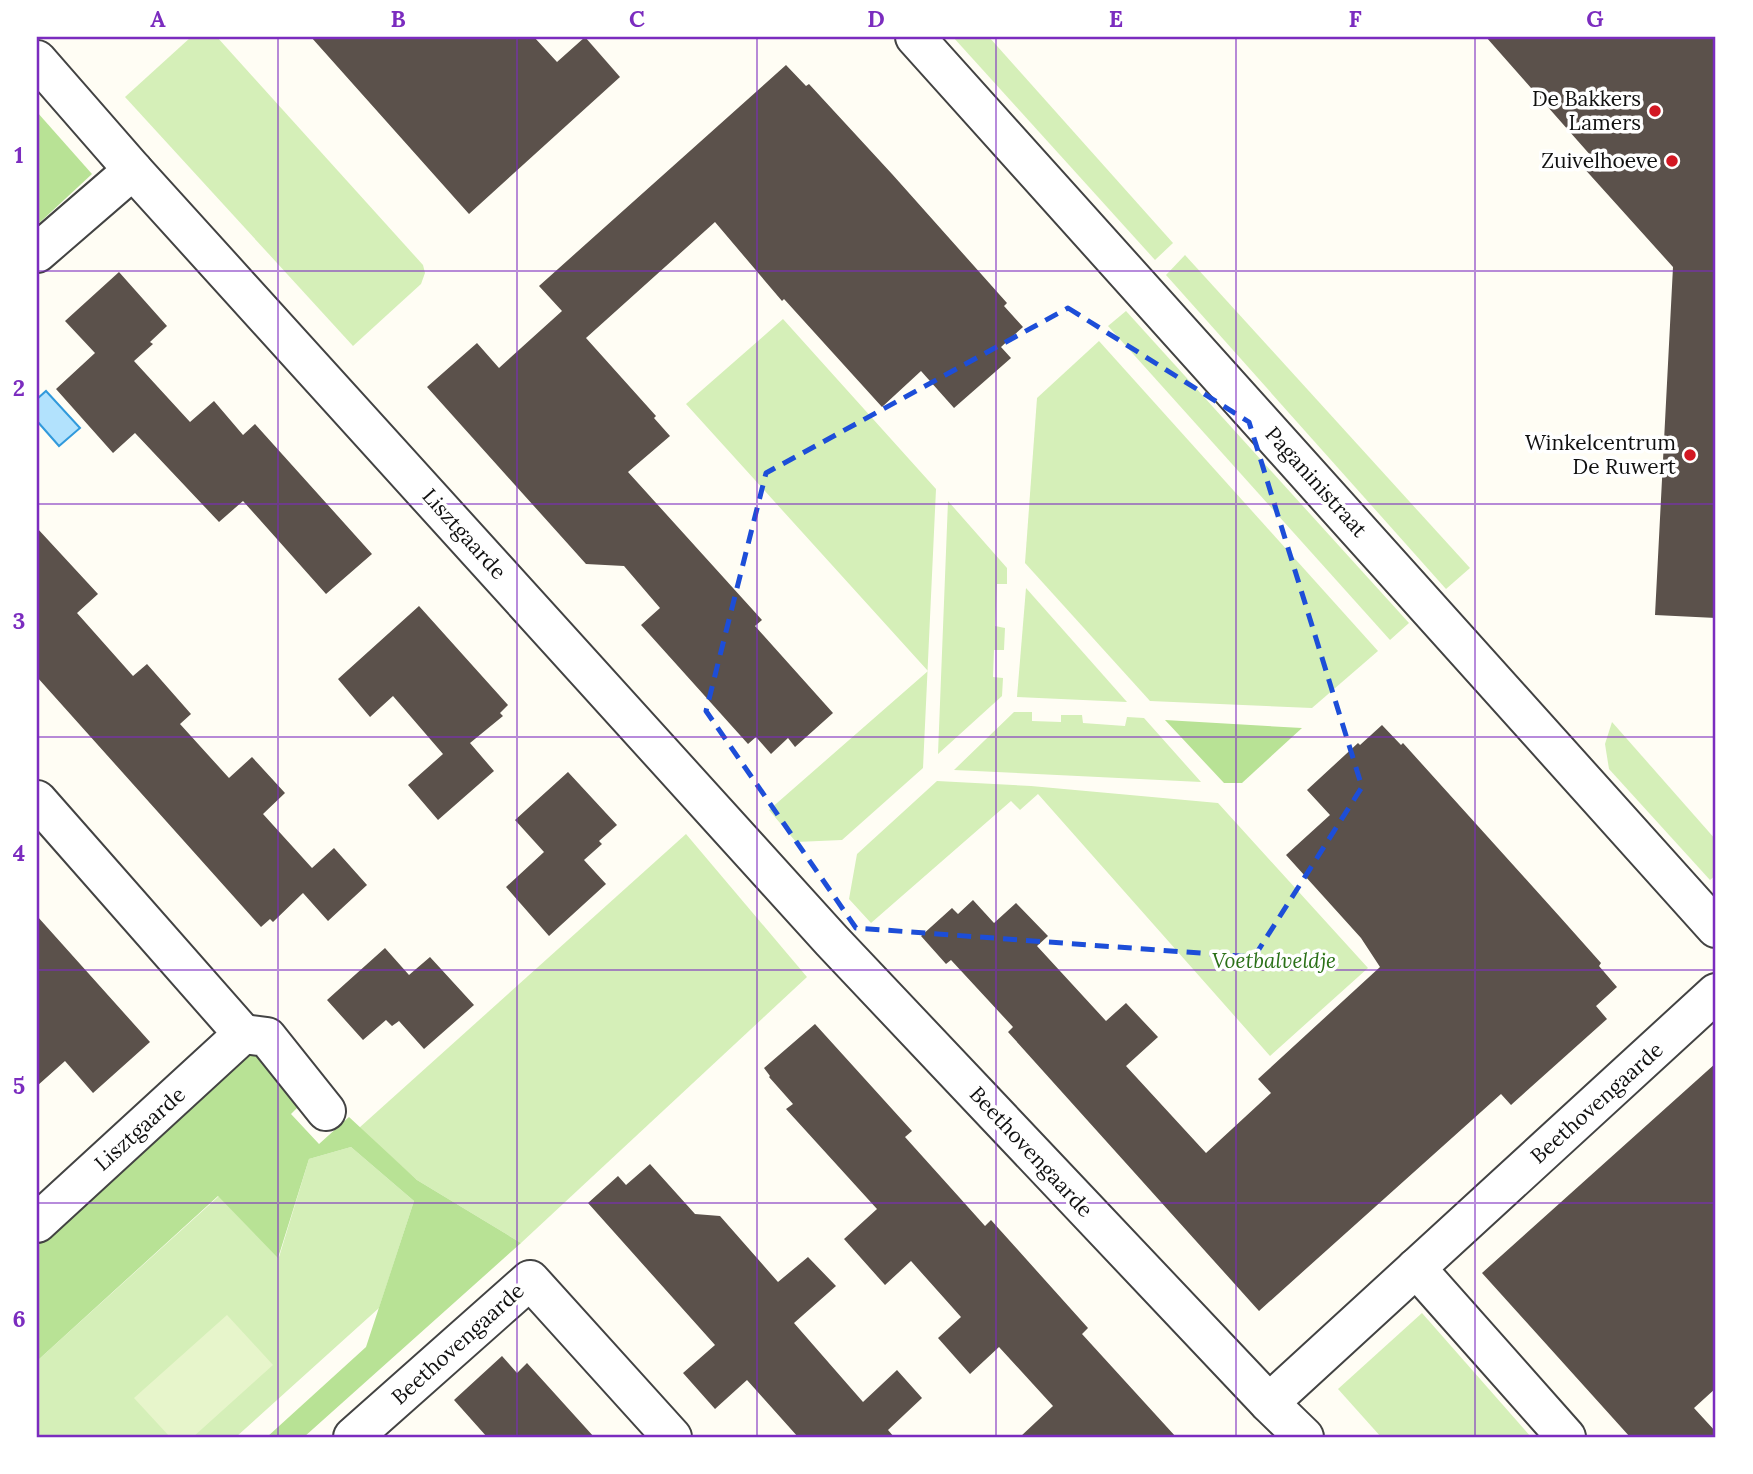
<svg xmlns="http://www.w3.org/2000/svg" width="1753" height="1474" viewBox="0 0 1753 1474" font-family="Lora,serif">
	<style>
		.green { fill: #d5efb8 }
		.forest { fill: #b8e295 }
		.pitch { fill: #e7f5cb }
		.water { fill: #b2e2fd; stroke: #319adc; stroke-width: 2 }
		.building { fill: #5b514b }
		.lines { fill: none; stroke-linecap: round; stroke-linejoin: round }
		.street-casing { stroke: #434343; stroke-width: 42 }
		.street { stroke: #fff; stroke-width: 38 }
		.marked { fill: none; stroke: #1d4ed8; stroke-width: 5; stroke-dasharray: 14 9; stroke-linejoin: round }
		.grid { fill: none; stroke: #7b2cbf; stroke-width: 2; stroke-opacity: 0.55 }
		.poi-dot { fill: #d21722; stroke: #fff; stroke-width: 2.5 }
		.labels { text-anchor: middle; stroke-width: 7; stroke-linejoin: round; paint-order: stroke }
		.poi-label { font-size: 21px; fill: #101010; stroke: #fff; text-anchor: end }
		.street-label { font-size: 21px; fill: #101010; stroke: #fff }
		.park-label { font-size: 21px; font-style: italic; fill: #2b7118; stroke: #fff }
		.neatline { fill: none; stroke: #7b2cbf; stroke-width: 2.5 }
		.grid-label { font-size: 23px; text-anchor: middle; font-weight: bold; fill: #7b2cbf }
	</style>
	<rect width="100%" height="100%" fill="#fffdf4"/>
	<g class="green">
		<path d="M 191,37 L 217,37 L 423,265 L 425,273 L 421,284 L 353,346 L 125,97 Z"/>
		<path d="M 953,37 L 989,37 L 1173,243 L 1155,260 Z"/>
		<path d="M 1185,255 L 1470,568 L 1446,589 L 1166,275 Z"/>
		<path d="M 1126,311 L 1409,623 L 1390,640 L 1108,326 Z"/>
		<path d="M 783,319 L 936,489 L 923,768 L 842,840 L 796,842 L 769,810 L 928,671 L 686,404 Z"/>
		<path d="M 1099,341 L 1378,651 L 1312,708 L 1150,701 L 1025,563 L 1037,398 Z"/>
		<path d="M 948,501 L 1007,568 L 1007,584 L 997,584 L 995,626 L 1005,628 L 1004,650 L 994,650 L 993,677 L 1003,678 L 1002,696 L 938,754 Z"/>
		<path d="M 1026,588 L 1127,702 L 1017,697 Z"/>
		<path d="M 1014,712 L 1032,712 L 1032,721 L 1061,722 L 1061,715 L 1082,715 L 1083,723 L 1125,726 L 1127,717 L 1144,718 L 1201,782 L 954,770 Z"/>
		<path d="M 1612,722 L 1716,840 L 1716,875 L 1710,880 L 1609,769 L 1605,744 Z"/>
		<path d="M 937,781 L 1031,786 L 1218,803 L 1368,968 L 1270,1056 L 1038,794 L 1020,810 L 1011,801 L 871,923 L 849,899 L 857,854 Z"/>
		<path d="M 686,834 L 807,977 L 521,1243 L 417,1180 L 359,1128 Z"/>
		<path d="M 351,1147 L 414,1201 L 379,1308 L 236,1437 L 37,1437 L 37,1361 L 219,1196 L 279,1257 L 309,1159 Z"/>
		<path d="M 1422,1313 L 1531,1437 L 1381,1437 L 1338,1389 Z"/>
	</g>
	<g class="forest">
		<path d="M 37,112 L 92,174 L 37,225 Z"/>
		<path d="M 1165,720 L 1302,728 L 1242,783 L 1224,783 Z"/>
		<path d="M 256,1044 L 307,1098 L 291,1114 L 319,1144 L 349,1117 L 417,1180 L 521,1243 L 304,1437 L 267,1437 L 366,1347 L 414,1201 L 351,1147 L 309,1159 L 278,1258 L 218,1196 L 37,1361 L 37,1243 Z"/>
	</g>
	<path class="pitch" d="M 227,1315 L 273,1365 L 193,1437 L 170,1437 L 134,1398 Z"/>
	<path class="water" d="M 46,391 L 80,428 L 59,446 L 37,421 L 37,399 Z"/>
	<g class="building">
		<path d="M 311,37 L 534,37 L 557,62 L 585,37 L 620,77 L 469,214 Z"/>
		<path d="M 1486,37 L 1716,37 L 1716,618 L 1655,615 L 1673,267 L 1582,166 L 1592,157 Z"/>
		<path d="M 786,65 L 806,86 L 809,84 L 892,174 L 1007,303 L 1004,306 L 1023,327 L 1001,347 L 1011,358 L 954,408 L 921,371 L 882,407 L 784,299 L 782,301 L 715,222 L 586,338 L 656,416 L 654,418 L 670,436 L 628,472 L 762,620 L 755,626 L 833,713 L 795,747 L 788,738 L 771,754 L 756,737 L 748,744 L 641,625 L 660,608 L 624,566 L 586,564 L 427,387 L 477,343 L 499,368 L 562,311 L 539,286 Z"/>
		<path d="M 119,272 L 167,326 L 150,342 L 153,344 L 134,361 L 190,422 L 214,401 L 243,435 L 255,424 L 372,554 L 326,594 L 243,501 L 219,522 L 135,433 L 113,453 L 56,389 L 95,353 L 65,321 Z"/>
		<path d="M 37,528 L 98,594 L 77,613 L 133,676 L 147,664 L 191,714 L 180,724 L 229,778 L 252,757 L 285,793 L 263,814 L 312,868 L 334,848 L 367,885 L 328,921 L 303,893 L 273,922 L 270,919 L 261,927 L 37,677 Z"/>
		<path d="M 419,606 L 508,705 L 500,713 L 503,716 L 470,743 L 494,771 L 438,820 L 408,785 L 443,754 L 393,696 L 370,717 L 338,679 Z"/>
		<path d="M 1382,725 L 1401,745 L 1403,743 L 1560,917 L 1601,963 L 1599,966 L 1617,987 L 1596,1006 L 1607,1019 L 1511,1105 L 1501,1094 L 1259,1311 L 1008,1032 L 1013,1027 L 951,960 L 946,964 L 921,936 L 952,908 L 958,914 L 973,900 L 994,923 L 1016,903 L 1048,936 L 1037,946 L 1106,1021 L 1126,1003 L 1158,1037 L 1126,1066 L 1206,1153 L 1271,1093 L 1258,1079 L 1380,967 L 1361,938 L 1286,855 L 1330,815 L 1307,790 L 1358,743 L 1360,745 Z"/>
		<path d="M 568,772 L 617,825 L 599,841 L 602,844 L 584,860 L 606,884 L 549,936 L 506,887 L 544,852 L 515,820 Z"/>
		<path d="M 37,916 L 150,1042 L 93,1093 L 65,1061 L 37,1086 Z"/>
		<path d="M 385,948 L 409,975 L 430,957 L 474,1005 L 424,1049 L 399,1021 L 392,1026 L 386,1020 L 363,1040 L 327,1000 Z"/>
		<path d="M 815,1024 L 912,1131 L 905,1137 L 959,1197 L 985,1226 L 991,1220 L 1088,1328 L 1082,1334 L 1176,1437 L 1020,1437 L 1053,1406 L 999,1347 L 970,1374 L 938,1338 L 961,1317 L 911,1261 L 885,1285 L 844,1239 L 877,1209 L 786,1109 L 793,1104 L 769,1077 L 770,1076 L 764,1068 Z"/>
		<path d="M 1716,1063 L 1716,1388 L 1694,1408 L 1716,1432 L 1716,1437 L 1630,1437 L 1482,1273 Z"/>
		<path d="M 650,1164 L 695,1214 L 720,1216 L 778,1282 L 808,1257 L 836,1286 L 794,1323 L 863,1402 L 897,1370 L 922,1398 L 888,1430 L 894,1437 L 798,1437 L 747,1380 L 715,1409 L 683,1373 L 715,1345 L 588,1203 L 618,1176 L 626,1185 Z"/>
		<path d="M 502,1356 L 517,1373 L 527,1363 L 594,1437 L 487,1437 L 454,1400 Z"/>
	</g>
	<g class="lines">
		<g class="street-casing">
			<g id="street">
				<path d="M 915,37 L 1716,928"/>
				<path d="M 37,60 L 133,170 L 832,941 L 1269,1403 L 1304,1437"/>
				<path d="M 37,253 L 133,170"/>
				<path d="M 37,800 L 243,1034 L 37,1223"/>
				<path d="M 243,1034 L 267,1037 L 326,1111"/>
				<path d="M 1416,1268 L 1566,1437"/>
				<path d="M 1269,1403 L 1716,993"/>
				<path d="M 353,1437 L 530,1280 L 672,1437"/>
			</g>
		</g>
		<use href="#street" class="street"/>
	</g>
	<path class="marked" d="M 1068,308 L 1249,422 L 1362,787 L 1254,957 L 856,928 L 706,711 L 766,473 Z"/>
	<path class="grid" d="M 278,37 L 278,1437M 517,37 L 517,1437M 757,37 L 757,1437M 996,37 L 996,1437M 1236,37 L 1236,1437M 1475,37 L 1475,1437M 37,271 L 1716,271M 37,504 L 1716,504M 37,737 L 1716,737M 37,970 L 1716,970M 37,1203 L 1716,1203"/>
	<g class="poi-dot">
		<circle cx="1655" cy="111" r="7"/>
		<circle cx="1672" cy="161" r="7"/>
		<circle cx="1690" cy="455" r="7"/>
	</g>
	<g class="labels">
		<g class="poi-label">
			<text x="1641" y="106">De Bakkers<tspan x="1641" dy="24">Lamers</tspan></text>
			<text x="1658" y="168">Zuivelhoeve</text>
			<text x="1676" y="450">Winkelcentrum<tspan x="1676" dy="24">De Ruwert</tspan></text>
		</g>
		<g class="street-label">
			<text transform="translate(1316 482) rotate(48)" y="7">Paganinistraat</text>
			<text transform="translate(464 534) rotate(48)" y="7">Lisztgaarde</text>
			<text transform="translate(1597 1103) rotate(-42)" y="7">Beethovengaarde</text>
			<text transform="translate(140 1129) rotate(-42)" y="7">Lisztgaarde</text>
			<text transform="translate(1031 1152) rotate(47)" y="7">Beethovengaarde</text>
			<text transform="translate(458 1344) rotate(-42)" y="7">Beethovengaarde</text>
		</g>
		<g class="park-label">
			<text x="1274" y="968">Voetbalveldje</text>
		</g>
	</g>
	<rect width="1753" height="1474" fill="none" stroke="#ffffff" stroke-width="77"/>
	<rect x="38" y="38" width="1676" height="1398" class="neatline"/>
	<g class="grid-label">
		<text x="158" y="27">A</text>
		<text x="398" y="27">B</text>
		<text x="637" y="27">C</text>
		<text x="876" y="27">D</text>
		<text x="1116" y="27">E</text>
		<text x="1355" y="27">F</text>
		<text x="1595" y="27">G</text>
		<text x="19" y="163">1</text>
		<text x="19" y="396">2</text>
		<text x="19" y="629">3</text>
		<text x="19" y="861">4</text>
		<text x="19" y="1094">5</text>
		<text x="19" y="1327">6</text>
	</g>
</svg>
